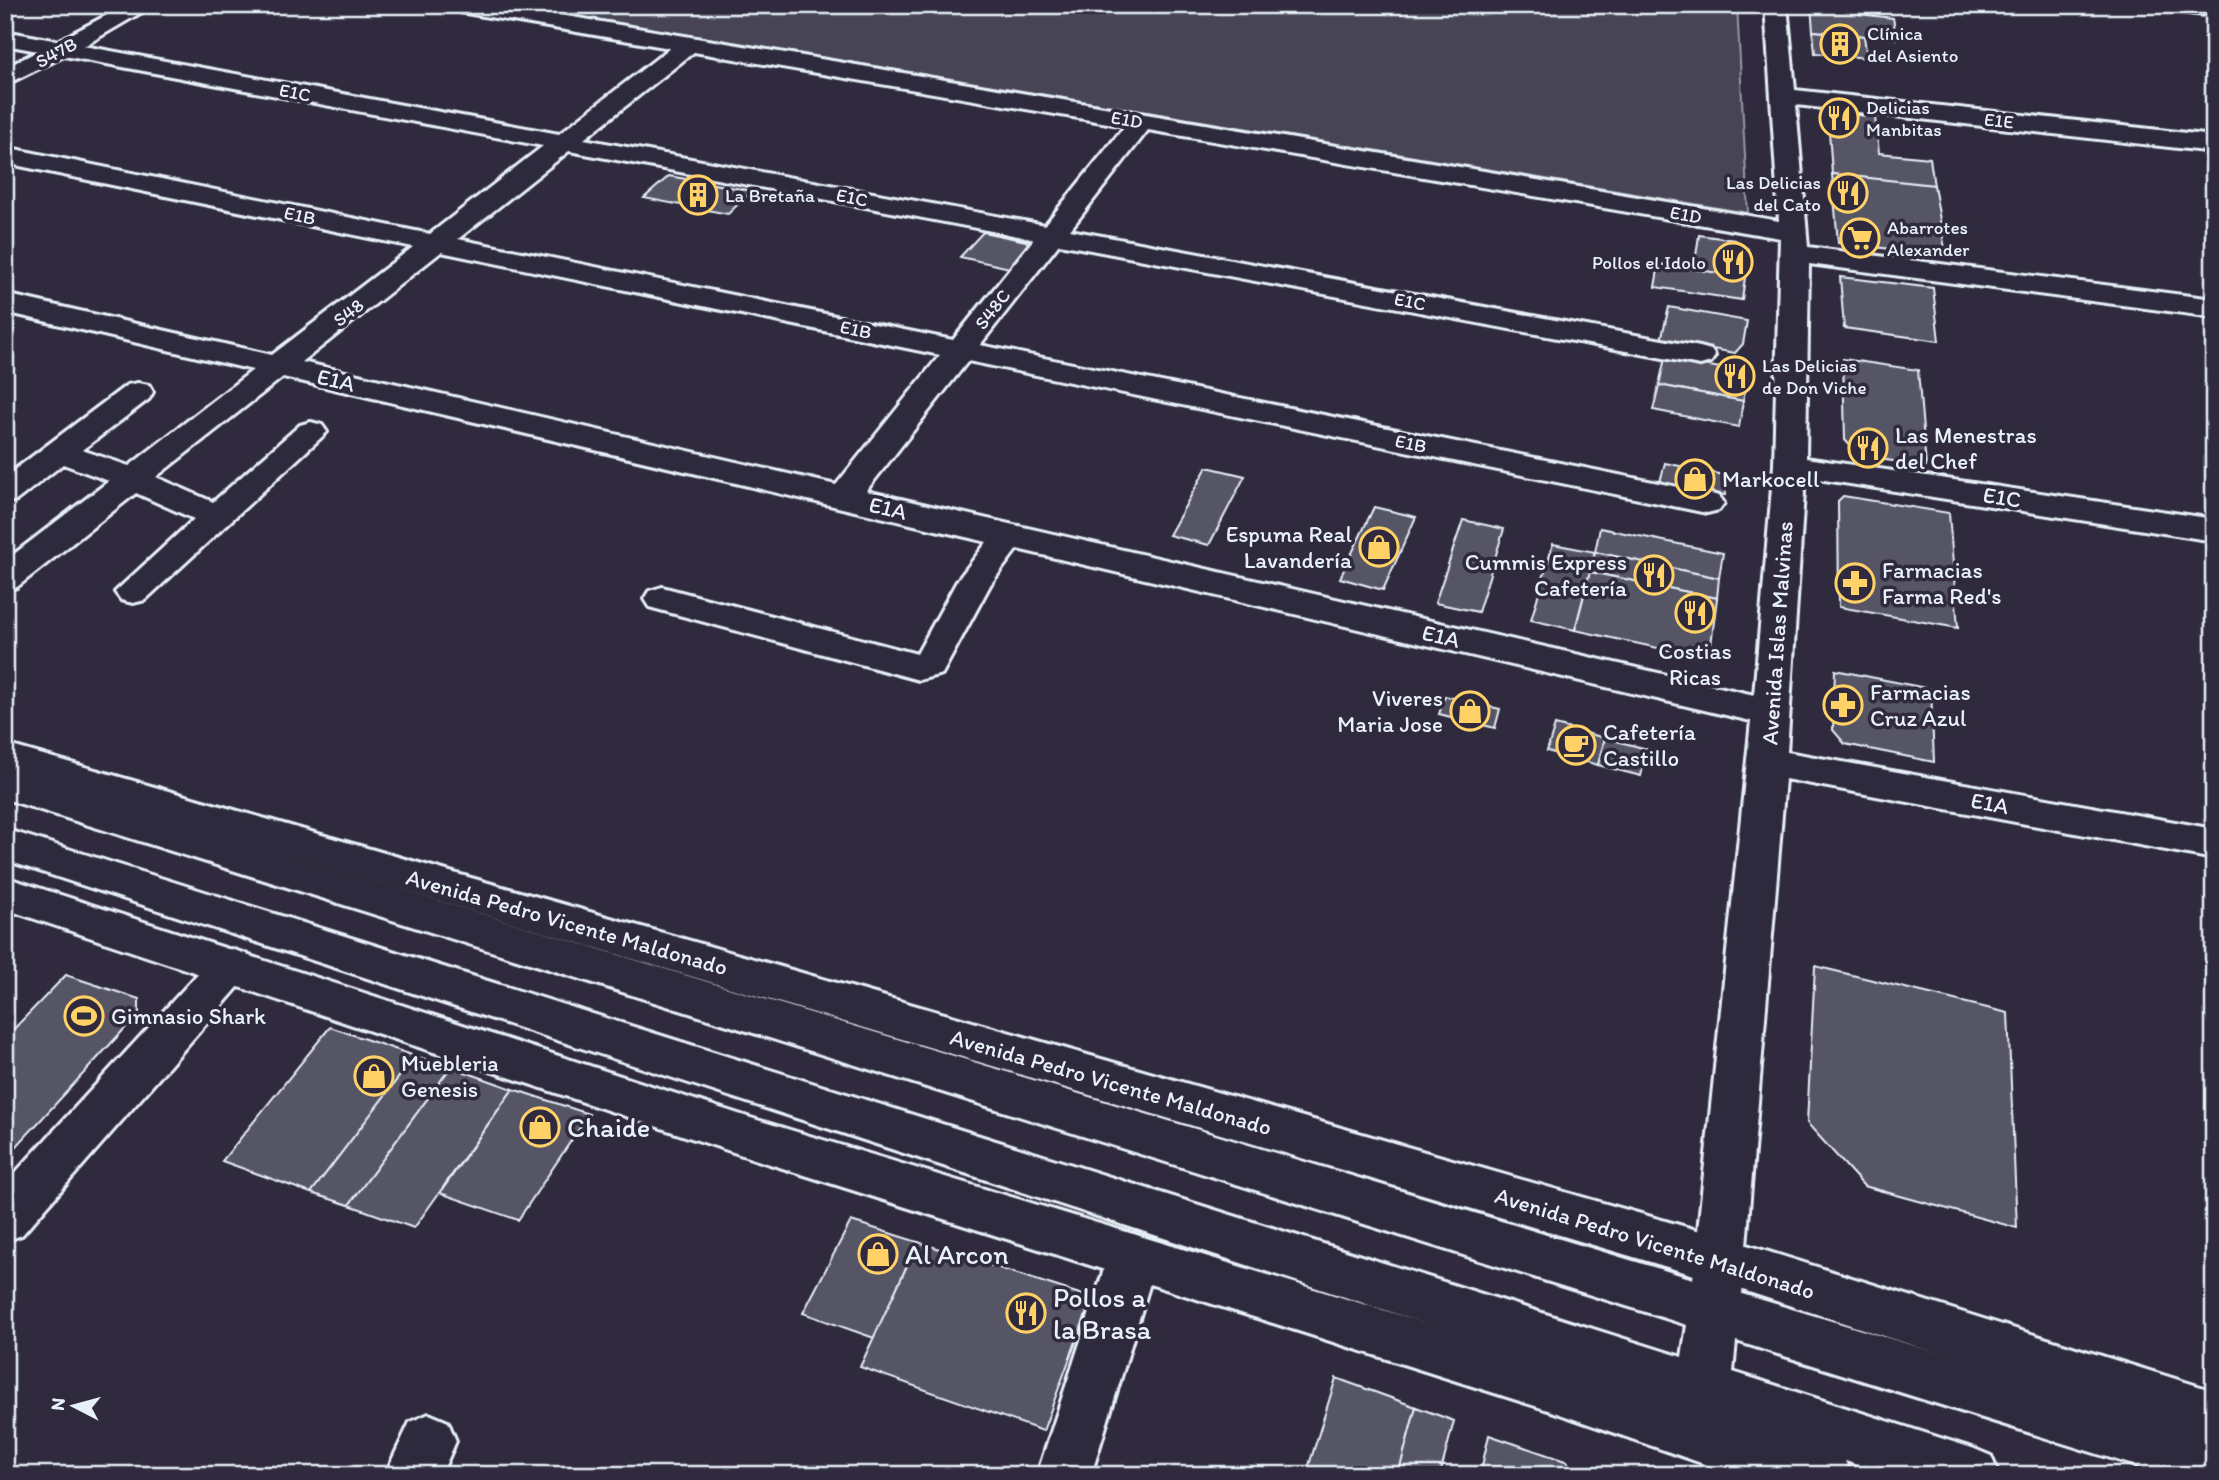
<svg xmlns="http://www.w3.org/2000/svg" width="2219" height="1480" viewBox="0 0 2219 1480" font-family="Itim,sans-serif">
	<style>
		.green { fill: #464455; stroke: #979aa6; stroke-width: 2 }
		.building { fill: #575565; stroke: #e8f1f8; stroke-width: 2 }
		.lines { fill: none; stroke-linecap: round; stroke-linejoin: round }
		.minor-casing { stroke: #e8f1f8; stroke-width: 6 }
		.major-casing { stroke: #e8f1f8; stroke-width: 6 }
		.minor { fill: #2f2a3d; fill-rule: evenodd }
		.major { fill: #2f2a3d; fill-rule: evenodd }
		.labels { text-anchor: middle; stroke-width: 7; stroke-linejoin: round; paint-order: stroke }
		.far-poi-label { font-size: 19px; fill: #e8f1f8; stroke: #2f2a3d; text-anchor: start }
		.far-street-label { font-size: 19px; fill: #e8f1f8; stroke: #2f2a3d }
		.street-label { font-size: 23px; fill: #e8f1f8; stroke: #2f2a3d }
		.poi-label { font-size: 23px; fill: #e8f1f8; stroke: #2f2a3d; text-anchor: start }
		.near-poi-label { font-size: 28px; fill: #e8f1f8; stroke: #2f2a3d; text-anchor: start }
	</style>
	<rect width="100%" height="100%" fill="#2f2a3d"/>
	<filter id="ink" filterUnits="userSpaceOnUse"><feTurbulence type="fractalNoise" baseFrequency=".0143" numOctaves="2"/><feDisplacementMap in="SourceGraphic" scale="14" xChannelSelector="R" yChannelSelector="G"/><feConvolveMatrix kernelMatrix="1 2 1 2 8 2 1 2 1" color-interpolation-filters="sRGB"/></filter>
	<g filter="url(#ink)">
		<path class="green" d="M 511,5 L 1737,5 L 1748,213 Z"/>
		<g class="building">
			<path d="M 1811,5 L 1859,5 L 1860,14 L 1893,18 L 1897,39 L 1813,31 Z"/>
			<path d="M 1813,31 L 1864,36 L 1867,58 L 1815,53 Z"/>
			<path d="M 1834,112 L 1875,117 L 1879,153 L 1930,158 L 1934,186 L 1832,174 L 1828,116 Z"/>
			<path d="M 1832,174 L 1934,185 L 1946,255 L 1838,243 Z"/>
			<path d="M 669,176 L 752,191 L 728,214 L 644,198 Z"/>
			<path d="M 983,232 L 1026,241 L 1032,249 L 1014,269 L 960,257 Z"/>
			<path d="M 1699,235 L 1735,240 L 1748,249 L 1745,277 L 1694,270 Z"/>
			<path d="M 1659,264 L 1745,277 L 1742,300 L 1655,287 Z"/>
			<path d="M 1840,277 L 1933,288 L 1939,341 L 1844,328 Z"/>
			<path d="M 1669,307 L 1747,321 L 1743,344 L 1735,353 L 1661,340 Z"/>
			<path d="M 1665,358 L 1748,373 L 1743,401 L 1659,385 Z"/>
			<path d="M 1843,359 L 1918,370 L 1926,466 L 1860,456 L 1845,440 Z"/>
			<path d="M 1659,385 L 1743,401 L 1739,427 L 1653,410 Z"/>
			<path d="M 1665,463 L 1729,476 L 1725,495 L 1660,482 Z"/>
			<path d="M 1207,467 L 1245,476 L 1209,545 L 1169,535 Z"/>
			<path d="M 1843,496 L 1949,513 L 1958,628 L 1839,607 L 1838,501 Z"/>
			<path d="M 1374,507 L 1416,517 L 1383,590 L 1340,578 Z"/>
			<path d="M 1463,520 L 1504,529 L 1478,612 L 1435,603 Z"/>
			<path d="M 1600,528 L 1723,553 L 1719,578 L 1595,552 Z"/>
			<path d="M 1553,544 L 1595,552 L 1575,630 L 1531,620 Z"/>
			<path d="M 1595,552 L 1719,578 L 1717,598 L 1590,572 Z"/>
			<path d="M 1590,572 L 1717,598 L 1711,645 L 1699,657 L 1575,630 Z"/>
			<path d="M 1835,670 L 1931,689 L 1934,762 L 1845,744 L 1833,730 Z"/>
			<path d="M 1445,696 L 1500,709 L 1495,728 L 1439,714 Z"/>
			<path d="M 1555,725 L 1605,738 L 1598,765 L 1547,751 Z"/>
			<path d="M 1605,738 L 1647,749 L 1641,776 L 1598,765 Z"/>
			<path d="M 1815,966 L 2008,1013 L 2017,1228 L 1864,1186 L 1807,1123 Z"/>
			<path d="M 66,975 L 139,999 L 139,1013 L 5,1159 L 5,1038 Z"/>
			<path d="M 330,1027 L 415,1056 L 311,1193 L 222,1161 Z"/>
			<path d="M 415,1056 L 451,1067 L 349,1205 L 311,1193 Z"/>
			<path d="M 451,1067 L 513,1089 L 414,1228 L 349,1205 Z"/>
			<path d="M 513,1089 L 589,1114 L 518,1220 L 440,1193 Z"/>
			<path d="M 851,1221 L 918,1242 L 874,1338 L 803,1313 Z"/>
			<path d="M 918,1242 L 1092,1298 L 1043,1431 L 860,1367 Z"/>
			<path d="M 1336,1378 L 1416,1407 L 1398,1475 L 1306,1475 Z"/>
			<path d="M 1416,1407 L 1454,1421 L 1440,1475 L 1398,1475 Z"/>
			<path d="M 1489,1435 L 1568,1462 L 1565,1475 L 1480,1475 Z"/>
		</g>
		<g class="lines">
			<g class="minor-casing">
				<g id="minor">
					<path d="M 126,5 L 154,5 L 84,46 L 559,134 L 670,48 L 460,12 L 449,5 L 501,5 L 1779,221 L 1765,5 L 1787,5 L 1795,90 L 2214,136 L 2214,152 L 1796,105 L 1808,247 L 2214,299 L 2214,317 L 1809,264 L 1806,458 L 2214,519 L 2214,541 L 1805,477 L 1787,752 L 2214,829 L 2214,859 L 1785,779 L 1742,1294 L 2214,1436 L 2214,1475 L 2165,1475 L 1736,1341 L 1733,1372 L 1972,1448 L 1991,1456 L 1999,1475 L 1888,1475 L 1724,1421 L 1720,1432 L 1701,1440 L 1682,1432 L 1674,1414 L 1676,1405 L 5,860 L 5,829 L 1682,1357 L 1687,1325 L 5,799 L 5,770 L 1693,1279 L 1751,721 L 1017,549 L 990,585 L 942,674 L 919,680 L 649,607 L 644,599 L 649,591 L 662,587 L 917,654 L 957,581 L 987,542 L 283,377 L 156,477 L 213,502 L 300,425 L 311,422 L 322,425 L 327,432 L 145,600 L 133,603 L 121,600 L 115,592 L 194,519 L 136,493 L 17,587 L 5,590 L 5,561 L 109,481 L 63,464 L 17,500 L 5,503 L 5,477 L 127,385 L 138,383 L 149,385 L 153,392 L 149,399 L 82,450 L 129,466 L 253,370 L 5,312 L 5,294 L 272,355 L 413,247 L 5,163 L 5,147 L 430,234 L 543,146 L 64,56 L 5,85 L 5,68 L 38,51 L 5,45 L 5,31 L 58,41 ZM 694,52 L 1125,126 L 1045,225 L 584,139 ZM 1148,130 L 1780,238 L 1774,465 L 1754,695 L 866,491 L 968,361 L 1707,513 L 1719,510 L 1724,503 L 1719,496 L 1707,493 L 980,345 L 1059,244 L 1700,365 L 1711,362 L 1715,356 L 1711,350 L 1700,347 L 1070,230 ZM 569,151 L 1034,239 L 953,340 L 458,239 ZM 441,252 L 940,355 L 836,485 L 302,362 Z"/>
					<path d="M 2169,5 L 2214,5 L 2214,16 L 2180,12 Z"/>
					<path d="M 231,949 L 246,954 L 253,966 L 246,978 L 22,1235 L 5,1241 L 5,1184 L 216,954 Z"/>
					<path d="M 1133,1234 L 1151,1241 L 1158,1257 L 1091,1475 L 1037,1475 L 1108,1257 L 1115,1241 Z"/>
					<path d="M 429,1414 L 448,1422 L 456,1441 L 441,1475 L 385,1475 L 410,1422 Z"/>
				</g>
			</g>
			<g class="major-casing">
				<g id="major">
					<path d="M 5,744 L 1721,1237 L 2214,1391 L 2214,1443 L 1721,1283 L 5,772 Z"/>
					<path d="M 5,877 L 754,1119 L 1551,1361 L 1824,1448 L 1843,1456 L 1851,1475 L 1736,1475 L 1551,1411 L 754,1159 L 5,909 Z"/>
				</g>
			</g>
			<use href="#minor" class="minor"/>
			<use href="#major" class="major"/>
		</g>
	</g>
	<defs>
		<g id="building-ring" transform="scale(2.0125)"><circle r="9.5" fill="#2f2a3d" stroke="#ffd166" stroke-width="1.5"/><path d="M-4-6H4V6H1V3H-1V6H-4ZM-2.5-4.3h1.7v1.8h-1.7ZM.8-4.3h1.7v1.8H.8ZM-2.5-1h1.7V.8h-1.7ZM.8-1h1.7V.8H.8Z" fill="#ffd166"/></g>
		<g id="restaurant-ring" transform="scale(2.0125)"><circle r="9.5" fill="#2f2a3d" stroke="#ffd166" stroke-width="1.5"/><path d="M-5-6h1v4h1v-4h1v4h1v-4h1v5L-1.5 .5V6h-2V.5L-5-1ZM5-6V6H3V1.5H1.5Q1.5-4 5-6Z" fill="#ffd166"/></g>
		<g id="supermarket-ring" transform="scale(2.0125)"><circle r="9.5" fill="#2f2a3d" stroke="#ffd166" stroke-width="1.5"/><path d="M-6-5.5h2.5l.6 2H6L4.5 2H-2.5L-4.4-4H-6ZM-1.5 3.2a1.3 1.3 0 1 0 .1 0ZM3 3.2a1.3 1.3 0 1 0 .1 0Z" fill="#ffd166"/></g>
		<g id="shop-ring" transform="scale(2.0125)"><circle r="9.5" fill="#2f2a3d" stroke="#ffd166" stroke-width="1.5"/><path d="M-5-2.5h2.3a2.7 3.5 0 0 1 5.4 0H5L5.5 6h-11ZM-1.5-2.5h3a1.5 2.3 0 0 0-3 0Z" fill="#ffd166"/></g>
		<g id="pharmacy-ring" transform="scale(2.0125)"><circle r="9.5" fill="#2f2a3d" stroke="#ffd166" stroke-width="1.5"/><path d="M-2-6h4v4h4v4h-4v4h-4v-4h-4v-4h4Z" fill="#ffd166"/></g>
		<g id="cafe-ring" transform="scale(2.0125)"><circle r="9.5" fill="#2f2a3d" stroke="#ffd166" stroke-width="1.5"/><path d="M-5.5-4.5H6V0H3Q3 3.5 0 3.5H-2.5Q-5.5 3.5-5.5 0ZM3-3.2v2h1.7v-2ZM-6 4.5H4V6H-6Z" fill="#ffd166"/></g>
		<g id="stadium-ring" transform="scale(2.0125)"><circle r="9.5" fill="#2f2a3d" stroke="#ffd166" stroke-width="1.5"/><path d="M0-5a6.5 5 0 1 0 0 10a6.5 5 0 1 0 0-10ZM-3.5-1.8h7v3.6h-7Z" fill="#ffd166"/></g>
	</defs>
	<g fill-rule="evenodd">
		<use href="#building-ring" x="1840" y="44"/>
		<use href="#restaurant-ring" x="1839" y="118"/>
		<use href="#restaurant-ring" x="1848" y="193"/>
		<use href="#building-ring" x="698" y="195"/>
		<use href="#supermarket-ring" x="1860" y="238"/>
		<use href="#restaurant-ring" x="1733" y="262"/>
		<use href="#restaurant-ring" x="1735" y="376"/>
		<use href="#restaurant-ring" x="1868" y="448"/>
		<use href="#shop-ring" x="1695" y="479"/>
		<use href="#shop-ring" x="1379" y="547"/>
		<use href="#restaurant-ring" x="1654" y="575"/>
		<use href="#pharmacy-ring" x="1855" y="583"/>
		<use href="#restaurant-ring" x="1695" y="613"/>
		<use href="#pharmacy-ring" x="1843" y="705"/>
		<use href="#shop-ring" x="1470" y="711"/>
		<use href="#cafe-ring" x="1576" y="745"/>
		<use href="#stadium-ring" x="84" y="1016"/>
		<use href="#shop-ring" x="374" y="1076"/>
		<use href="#shop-ring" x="540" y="1127"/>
		<use href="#shop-ring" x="878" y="1254"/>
		<use href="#restaurant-ring" x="1026" y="1313"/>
	</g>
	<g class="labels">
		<g class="far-poi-label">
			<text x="1867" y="40">Clínica<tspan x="1867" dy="22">del Asiento</tspan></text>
			<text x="1866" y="114">Delicias<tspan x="1866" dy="22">Manbitas</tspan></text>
			<text x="1821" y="189" text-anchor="end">Las Delicias<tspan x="1821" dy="22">del Cato</tspan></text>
			<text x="725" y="202">La Bretaña</text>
			<text x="1887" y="234">Abarrotes<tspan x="1887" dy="22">Alexander</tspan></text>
			<text x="1706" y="269" text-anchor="end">Pollos el Idolo</text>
			<text x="1762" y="372">Las Delicias<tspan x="1762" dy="22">de Don Viche</tspan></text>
		</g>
		<g class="far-street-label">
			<text transform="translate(56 52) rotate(-28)" y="7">S47B</text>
			<text transform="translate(295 92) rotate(11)" y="7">E1C</text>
			<text transform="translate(1127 119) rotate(10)" y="7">E1D</text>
			<text transform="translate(1999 120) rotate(6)" y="7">E1E</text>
			<text transform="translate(852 197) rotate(11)" y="7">E1C</text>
			<text transform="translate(1686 214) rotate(10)" y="7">E1D</text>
			<text transform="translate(300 215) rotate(12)" y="7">E1B</text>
			<text transform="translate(1410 301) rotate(11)" y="7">E1C</text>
			<text transform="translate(992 309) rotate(-52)" y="7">S48C</text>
			<text transform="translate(348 312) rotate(-38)" y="7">S48</text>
			<text transform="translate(856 329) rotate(12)" y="7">E1B</text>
			<text transform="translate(1411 443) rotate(12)" y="7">E1B</text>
		</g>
		<g class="street-label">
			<text transform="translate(336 380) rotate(13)" y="8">E1A</text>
			<text transform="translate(2002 497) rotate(9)" y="8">E1C</text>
			<text transform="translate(888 508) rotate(13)" y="8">E1A</text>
			<text transform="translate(1777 633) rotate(-86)" y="8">Avenida Islas Malvinas</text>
			<text transform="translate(1441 636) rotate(13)" y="8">E1A</text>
			<text transform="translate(1990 803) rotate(10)" y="8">E1A</text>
			<text transform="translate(567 922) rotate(16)" y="8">Avenida Pedro Vicente Maldonado</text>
			<text transform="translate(1111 1082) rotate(16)" y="8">Avenida Pedro Vicente Maldonado</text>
			<text transform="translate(1655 1243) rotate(17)" y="8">Avenida Pedro Vicente Maldonado</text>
		</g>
		<g class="poi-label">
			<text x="1895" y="443">Las Menestras<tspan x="1895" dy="26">del Chef</tspan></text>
			<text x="1722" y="487">Markocell</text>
			<text x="1352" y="542" text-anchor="end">Espuma Real<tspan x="1352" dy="26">Lavandería</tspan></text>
			<text x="1627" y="570" text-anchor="end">Cummis Express<tspan x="1627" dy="26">Cafetería</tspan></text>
			<text x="1882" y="578">Farmacias<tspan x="1882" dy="26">Farma Red's</tspan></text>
			<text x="1695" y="659" text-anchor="middle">Costias<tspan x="1695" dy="26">Ricas</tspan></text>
			<text x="1870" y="700">Farmacias<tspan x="1870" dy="26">Cruz Azul</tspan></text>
			<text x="1443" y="706" text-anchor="end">Viveres<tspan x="1443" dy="26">Maria Jose</tspan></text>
			<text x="1603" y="740">Cafetería<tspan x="1603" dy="26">Castillo</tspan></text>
			<text x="111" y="1024">Gimnasio Shark</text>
			<text x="401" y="1071">Muebleria<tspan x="401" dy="26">Genesis</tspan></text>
		</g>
		<g class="near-poi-label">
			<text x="567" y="1137">Chaide</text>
			<text x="905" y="1264">Al Arcon</text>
			<text x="1053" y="1307">Pollos a<tspan x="1053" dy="32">la Brasa</tspan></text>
		</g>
	</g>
	<rect width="2219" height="1480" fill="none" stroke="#2f2a3d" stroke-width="28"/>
	<rect x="14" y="14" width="2191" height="1452" fill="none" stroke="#e8f1f8" stroke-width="2.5" filter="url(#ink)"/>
	<g transform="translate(74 1406) rotate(276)" stroke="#2f2a3d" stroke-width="5" paint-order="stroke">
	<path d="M0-5L12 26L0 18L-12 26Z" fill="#e8f1f8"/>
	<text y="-10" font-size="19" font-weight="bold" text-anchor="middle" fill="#e8f1f8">N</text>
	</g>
</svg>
